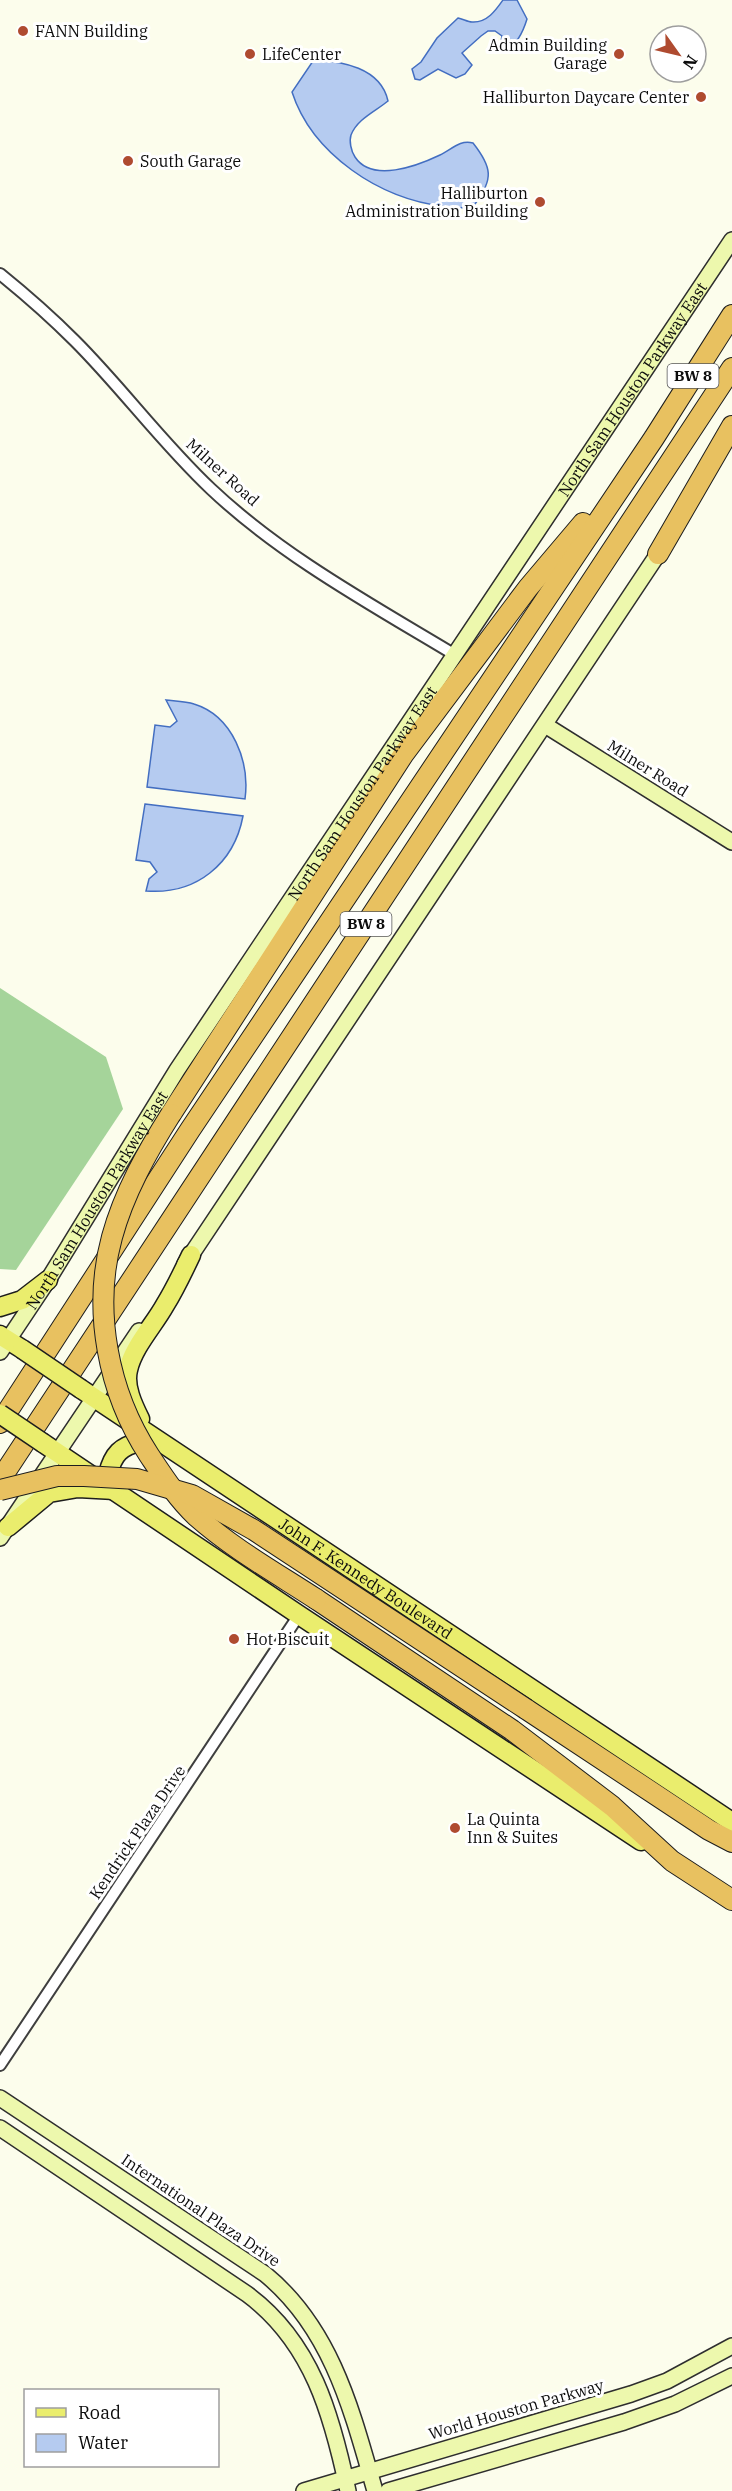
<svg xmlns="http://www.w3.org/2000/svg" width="732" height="2491" viewBox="0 0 732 2491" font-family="'IBM Plex Serif',serif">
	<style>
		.forest { fill: #a5d49a }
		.water { fill: #b5cbf0; stroke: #436ec1; stroke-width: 1.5 }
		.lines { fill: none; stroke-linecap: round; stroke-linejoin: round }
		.street-casing { stroke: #3f3f3f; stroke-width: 14 }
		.secondary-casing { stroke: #2e2e2e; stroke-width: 18 }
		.primary-casing { stroke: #1d1d1d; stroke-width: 21 }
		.highway-casing { stroke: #1d1d1d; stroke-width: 22 }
		.street { stroke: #fff; stroke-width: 10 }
		.secondary { stroke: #edf8ad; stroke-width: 15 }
		.primary { stroke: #eaed6d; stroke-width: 18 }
		.highway { stroke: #e8c160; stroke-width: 20 }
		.primary-bridge-casing { stroke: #1d1d1d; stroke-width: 21; stroke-linecap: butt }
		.highway-bridge-casing { stroke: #1d1d1d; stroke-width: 22; stroke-linecap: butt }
		.primary-bridge { stroke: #eaed6d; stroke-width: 18 }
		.highway-bridge { stroke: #e8c160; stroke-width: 20 }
		.poi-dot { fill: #af4b30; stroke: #fff; stroke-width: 2 }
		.labels { text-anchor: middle; stroke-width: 6; stroke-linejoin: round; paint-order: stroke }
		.shield { fill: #fff; stroke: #555; stroke-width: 1.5 }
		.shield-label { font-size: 15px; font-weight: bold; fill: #0c0c0c }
		.poi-label { font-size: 16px; fill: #0c0c0c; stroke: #fff; text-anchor: start }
		.street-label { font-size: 16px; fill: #0c0c0c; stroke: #fff }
	</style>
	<rect width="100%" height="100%" fill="#fcfdec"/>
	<path class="forest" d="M 0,988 L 106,1057 L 123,1109 L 16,1270 L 0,1269 Z"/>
	<g class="water">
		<path d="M 503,0 L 517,0 L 527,19 C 523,32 515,50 499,52 L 502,36 L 495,31 L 488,31 L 481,36 L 462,53 L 472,65 L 465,74 L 456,78 L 438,69 L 420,80 L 415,79 L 412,69 L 421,62 L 437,38 L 458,18 C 463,19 468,22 472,22 C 487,23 496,10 503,0 Z"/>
		<path d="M 313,61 C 341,60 381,68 388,101 C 376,111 357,119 351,135 C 349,141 351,151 355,157 C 372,183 417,166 440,155 C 451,150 460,139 473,143 C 492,167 494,179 475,204 C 466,210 454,207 443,206 C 381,200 312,154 292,92 Z"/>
		<path d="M 166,700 C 175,701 186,701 194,704 C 233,716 250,762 245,799 L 147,787 L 155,725 L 170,727 L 177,721 Z"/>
		<path d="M 145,804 L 243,816 C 234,864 196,895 146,891 L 149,879 L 157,872 L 150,862 L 136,860 Z"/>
	</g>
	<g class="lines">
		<g class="street-casing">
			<g id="street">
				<path d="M 0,274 C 26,295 51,317 75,341 C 122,388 162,443 211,489 C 282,556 372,605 455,655"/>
				<path d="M 0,2065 L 299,1615"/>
			</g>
		</g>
		<g class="secondary-casing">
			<g id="secondary">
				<path d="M 545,725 L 732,842"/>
				<path d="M 185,1264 L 664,545"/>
				<path id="s1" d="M 0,1352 L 48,1280 L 177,1070 L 732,240"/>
				<path d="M 0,1538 L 139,1331"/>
				<path d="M 0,2098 L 265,2274 C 332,2329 352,2411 375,2491"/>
				<path d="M 0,2128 L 247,2294 C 312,2342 332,2415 348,2491"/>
				<path d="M 304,2491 L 631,2394 L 667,2381 L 732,2346"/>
				<path d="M 388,2491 L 624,2422 L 675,2404 L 732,2376"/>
			</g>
		</g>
		<g class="primary-casing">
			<g id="primary">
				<path d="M 0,1307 L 22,1300 L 48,1280"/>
				<path d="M 0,1335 L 22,1349"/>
				<path id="s2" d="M 81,1389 L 732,1822"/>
				<path d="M 140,1419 C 133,1405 124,1386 128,1370 C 133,1347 154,1325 165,1305 C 175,1289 183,1272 191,1255"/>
				<path d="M 43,1443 L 299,1615 L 641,1841"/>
				<path d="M 116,1489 L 108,1474 C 113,1454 121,1446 140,1442 L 152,1449"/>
				<path d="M 8,1527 L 49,1493 L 78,1488 L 115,1490"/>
			</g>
		</g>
		<g class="highway-casing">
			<g id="highway">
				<path d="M 658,554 L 732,426"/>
				<path d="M 171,1114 L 403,755 L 528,588 L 583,523"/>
				<path d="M 0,1423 L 190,1130 L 654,438 L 732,315"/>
				<path d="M 0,1480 L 732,368"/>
				<path d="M 316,1599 L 512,1730 L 612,1806 L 672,1861 L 732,1900"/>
				<path d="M 526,1709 L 709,1830 L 732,1842"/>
			</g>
		</g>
		<use href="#street" class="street"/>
		<use href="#secondary" class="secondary"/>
		<use href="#primary" class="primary"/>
		<use href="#highway" class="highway"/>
		<g class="primary-bridge-casing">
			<g id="primary-bridge">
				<path d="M 22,1349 L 81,1389"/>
				<path d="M 0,1414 L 43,1443"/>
			</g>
		</g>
		<g class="highway-bridge-casing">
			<g id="highway-bridge">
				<path d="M 171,1114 C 147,1152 124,1193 112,1237 C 92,1310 108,1392 149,1455 C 163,1476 177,1498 196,1516 C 232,1548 276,1573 316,1599"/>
				<path d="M 0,1490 L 57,1476 L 84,1476 L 137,1479 L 192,1495 L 254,1530 L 526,1709"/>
			</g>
		</g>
		<use href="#primary-bridge" class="primary-bridge"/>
		<use href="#highway-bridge" class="highway-bridge"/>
	</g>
	<g class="poi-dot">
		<circle cx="23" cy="31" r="6"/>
		<circle cx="250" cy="54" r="6"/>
		<circle cx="619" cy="54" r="6"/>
		<circle cx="701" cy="97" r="6"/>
		<circle cx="128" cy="161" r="6"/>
		<circle cx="540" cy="202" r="6"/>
		<circle cx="234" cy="1639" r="6"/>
		<circle cx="455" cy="1828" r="6"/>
	</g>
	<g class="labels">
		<g class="shield">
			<rect x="667.5" y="364" width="51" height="24" rx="4.5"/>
			<rect x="340.5" y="912" width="51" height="24" rx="4.5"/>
		</g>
		<g class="shield-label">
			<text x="693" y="381">BW 8</text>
			<text x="366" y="929">BW 8</text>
		</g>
		<g class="poi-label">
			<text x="35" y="37">FANN Building</text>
			<text x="607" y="51" text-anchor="end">Admin Building<tspan x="607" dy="18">Garage</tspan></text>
			<text x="262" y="60">LifeCenter</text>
			<text x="689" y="103" text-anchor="end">Halliburton Daycare Center</text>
			<text x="140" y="167">South Garage</text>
			<text x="528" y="199" text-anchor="end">Halliburton<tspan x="528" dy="18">Administration Building</tspan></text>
			<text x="246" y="1645">Hot Biscuit</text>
			<text x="467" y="1825">La Quinta<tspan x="467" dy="18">Inn &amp; Suites</tspan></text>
		</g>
		<g class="street-label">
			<text dy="6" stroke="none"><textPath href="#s1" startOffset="1152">North Sam Houston Parkway East</textPath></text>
			<text transform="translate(223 472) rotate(42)" y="6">Milner Road</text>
			<text transform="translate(648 768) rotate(32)" y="6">Milner Road</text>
			<text dy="6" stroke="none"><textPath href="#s1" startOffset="666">North Sam Houston Parkway East</textPath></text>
			<text dy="6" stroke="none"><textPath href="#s1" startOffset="180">North Sam Houston Parkway East</textPath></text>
			<text dy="6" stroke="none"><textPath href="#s2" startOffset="342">John F. Kennedy Boulevard</textPath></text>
			<text transform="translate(137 1832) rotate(-56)" y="6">Kendrick Plaza Drive</text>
			<text transform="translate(201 2210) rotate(34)" y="6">International Plaza Drive</text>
			<text transform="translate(516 2409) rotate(-16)" y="6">World Houston Parkway</text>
		</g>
	</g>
	<rect x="24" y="2389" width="195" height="78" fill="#ffffff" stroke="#9e9e9e" stroke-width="1.5"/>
	<rect x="36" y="2408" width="30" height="9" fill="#eaed6d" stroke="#9e9e9e" stroke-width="1.5"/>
	<text x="78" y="2419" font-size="18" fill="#0c0c0c">Road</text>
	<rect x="36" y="2434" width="30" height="18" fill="#b5cbf0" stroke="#9e9e9e" stroke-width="1.5"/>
	<text x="78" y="2449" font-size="18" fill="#0c0c0c">Water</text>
	<g transform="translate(678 54) rotate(124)"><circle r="28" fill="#ffffff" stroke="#9e9e9e" stroke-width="1.5"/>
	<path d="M0-4.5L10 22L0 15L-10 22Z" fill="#af4b30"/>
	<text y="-9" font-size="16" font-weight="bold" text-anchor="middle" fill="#0c0c0c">N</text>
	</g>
</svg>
